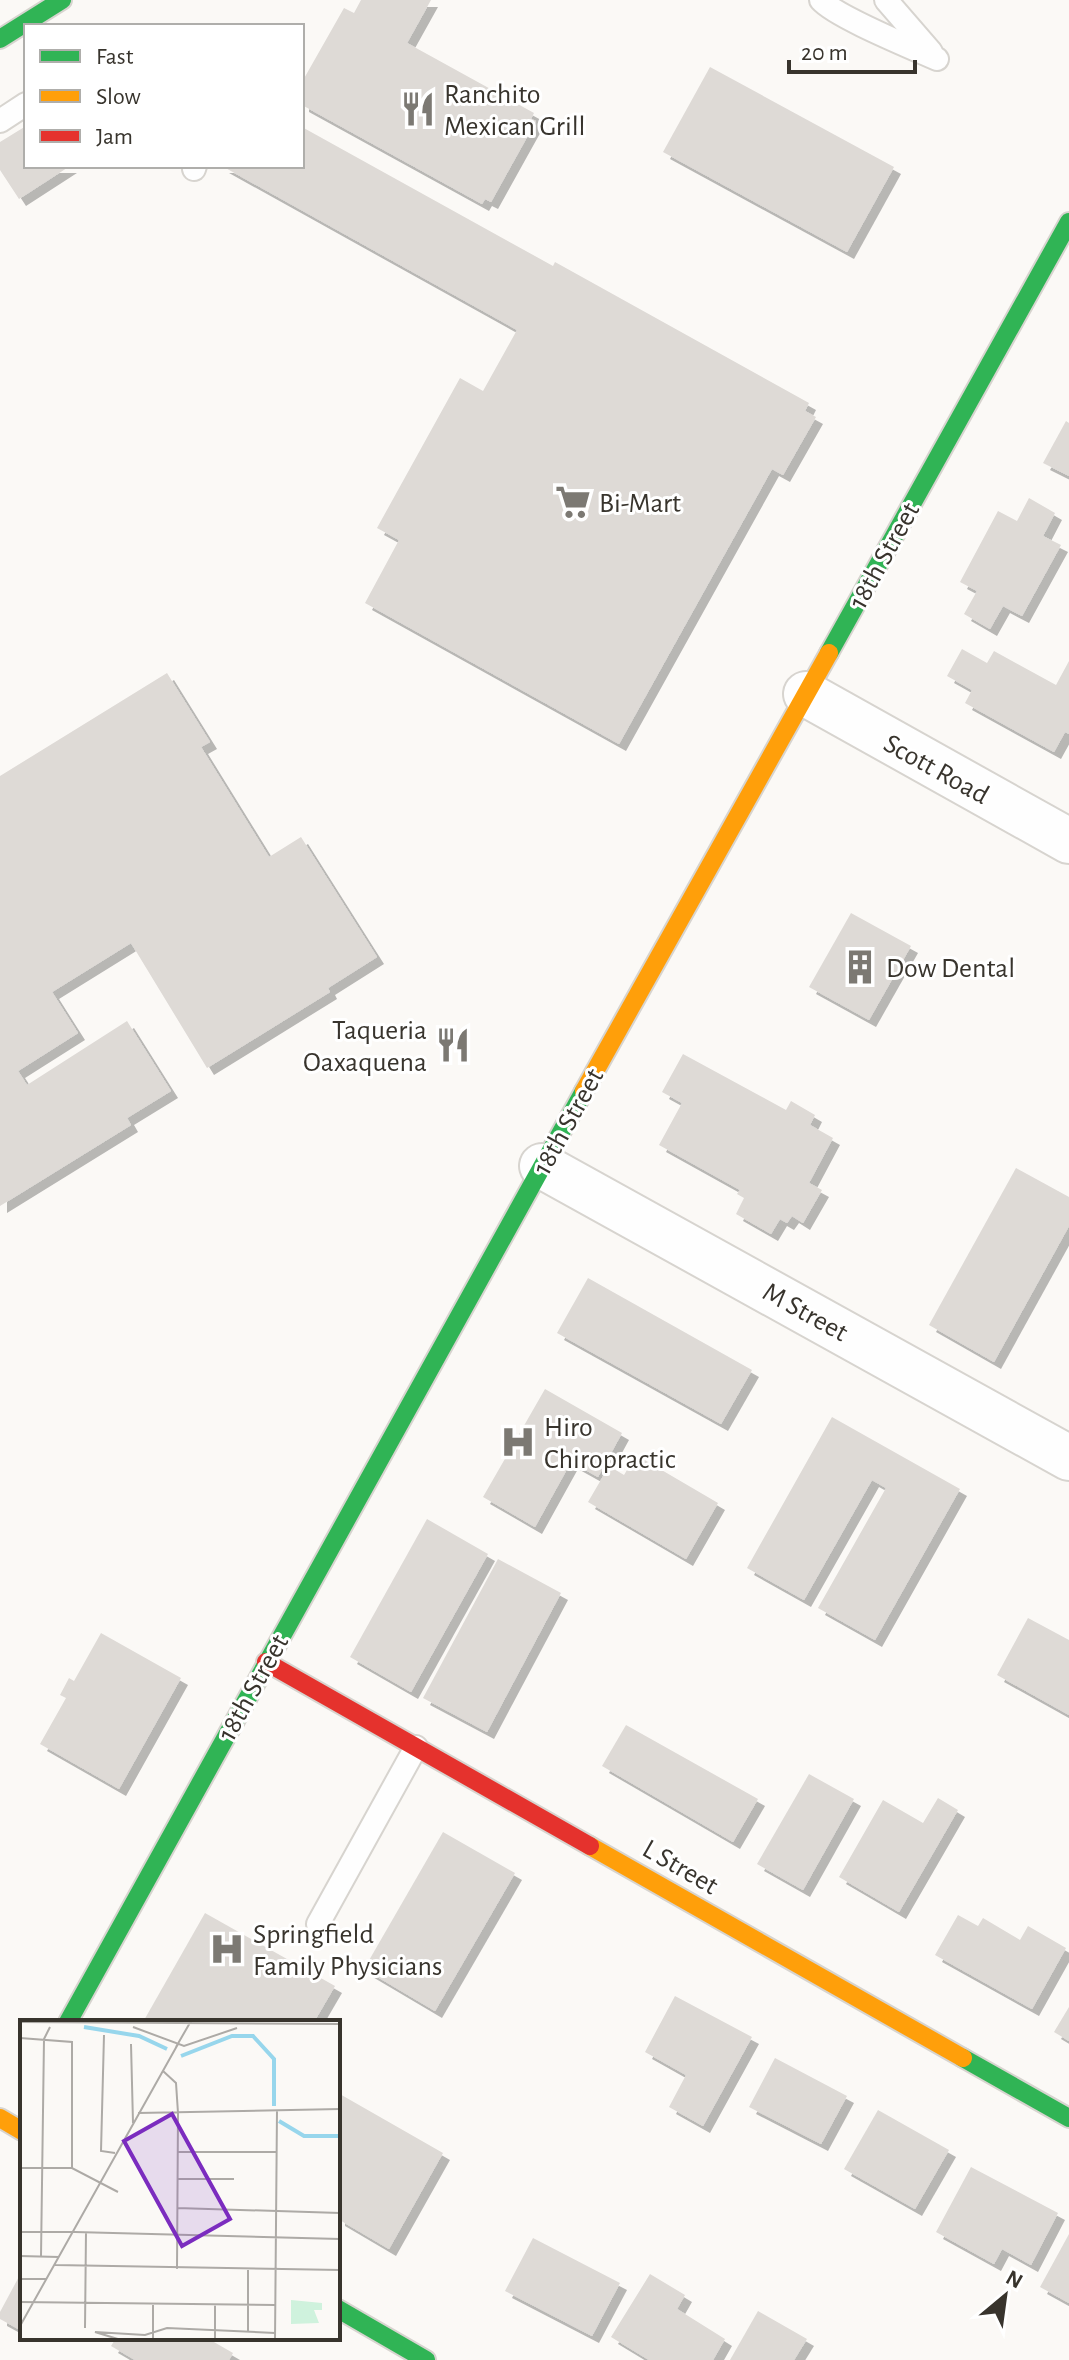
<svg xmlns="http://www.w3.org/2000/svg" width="1069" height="2360" viewBox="0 0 1069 2360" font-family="'Alegreya Sans',sans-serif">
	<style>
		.building { fill: #dedad6; filter: url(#shadow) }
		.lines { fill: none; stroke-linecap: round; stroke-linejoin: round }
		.lane-casing { stroke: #d7d4cf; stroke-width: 26 }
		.street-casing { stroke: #d7d4cf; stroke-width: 48 }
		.fast-casing { stroke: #d7d4cf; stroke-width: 22 }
		.slow-casing { stroke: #d7d4cf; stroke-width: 22 }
		.jam-casing { stroke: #d7d4cf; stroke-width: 22 }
		.lane { stroke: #fefefe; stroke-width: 22 }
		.street { stroke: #fefefe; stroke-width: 44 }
		.fast { stroke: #30b455; stroke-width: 18 }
		.slow { stroke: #ff9f0a; stroke-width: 18 }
		.jam { stroke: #e5322d; stroke-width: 18 }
		.labels { text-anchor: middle; stroke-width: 6; stroke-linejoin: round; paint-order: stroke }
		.poi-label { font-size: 28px; fill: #38342d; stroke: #fff; text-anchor: start }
		.street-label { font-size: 28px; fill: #38342d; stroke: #fff }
		.inset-river { fill: none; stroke: #97d6ec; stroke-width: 4 }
		.inset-road { fill: none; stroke: #adaaa6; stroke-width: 2 }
		.view { fill: #7b2cbf; fill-opacity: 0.15; stroke: #7b2cbf; stroke-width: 4 }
		.inset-edge { fill: none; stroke: #38342d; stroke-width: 4 }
	</style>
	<defs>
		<filter id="shadow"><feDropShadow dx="7" dy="7" stdDeviation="0" flood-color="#0004"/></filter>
	</defs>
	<rect width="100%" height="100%" fill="#fbf9f6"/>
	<g class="building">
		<path d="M 361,0 L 431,0 L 407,43 L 534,113 L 531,119 L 536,121 L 491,202 L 485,199 L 482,204 L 302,105 L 302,82 L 344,8 L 354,13 Z"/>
		<path d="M 710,67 L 894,167 L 847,252 L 663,152 Z"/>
		<path d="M 26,126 L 26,166 L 70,166 L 19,199 L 0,170 L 0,142 Z"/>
		<path d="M 302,127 L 553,266 L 555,262 L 809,403 L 805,411 L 816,417 L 783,475 L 772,469 L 619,744 L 365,603 L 399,540 L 377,528 L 460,378 L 483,391 L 517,330 L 222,166 L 302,166 Z"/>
		<path d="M 1066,421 L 1069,423 L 1069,476 L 1043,463 Z"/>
		<path d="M 1029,498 L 1055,513 L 1043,536 L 1061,545 L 1022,616 L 1003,606 L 990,629 L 964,614 L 977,591 L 960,582 L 998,511 L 1017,521 Z"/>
		<path d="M 962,649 L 987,663 L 994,651 L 1056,685 L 1069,661 L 1069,734 L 1065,732 L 1054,752 L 965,703 L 972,690 L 947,676 Z"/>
		<path d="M 167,673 L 210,742 L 201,747 L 269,857 L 301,837 L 377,957 L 328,988 L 330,992 L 207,1068 L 131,943 L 52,992 L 78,1033 L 18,1071 L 27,1085 L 127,1021 L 171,1091 L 127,1118 L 131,1125 L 0,1206 L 0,776 Z"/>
		<path d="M 851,913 L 911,946 L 869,1020 L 809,987 Z"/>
		<path d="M 683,1054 L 786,1110 L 791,1101 L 815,1115 L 810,1125 L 833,1138 L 809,1183 L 822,1190 L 803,1223 L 792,1216 L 787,1223 L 780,1219 L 771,1234 L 736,1214 L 744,1198 L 737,1194 L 740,1190 L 659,1145 L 682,1103 L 662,1092 Z"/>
		<path d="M 1016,1168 L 1069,1197 L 1069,1226 L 994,1362 L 929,1325 Z"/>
		<path d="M 588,1278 L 752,1370 L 721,1424 L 557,1333 Z"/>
		<path d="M 545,1389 L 622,1433 L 598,1477 L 571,1462 L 535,1527 L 483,1497 Z"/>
		<path d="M 832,1417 L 960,1489 L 875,1640 L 818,1608 L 886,1488 L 872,1480 L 804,1600 L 747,1568 Z"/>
		<path d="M 636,1455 L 718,1503 L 686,1559 L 588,1502 L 609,1466 L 624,1475 Z"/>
		<path d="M 427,1519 L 488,1554 L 411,1692 L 350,1657 Z"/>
		<path d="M 498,1559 L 561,1593 L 487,1732 L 423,1698 Z"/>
		<path d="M 1028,1618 L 1069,1640 L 1069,1715 L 997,1675 Z"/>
		<path d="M 101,1633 L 181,1678 L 119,1789 L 40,1744 L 66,1698 L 60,1695 L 69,1678 L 74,1681 Z"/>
		<path d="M 626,1725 L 758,1799 L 733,1842 L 602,1766 Z"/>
		<path d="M 809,1774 L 854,1799 L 803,1890 L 757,1864 Z"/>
		<path d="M 938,1798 L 958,1810 L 899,1912 L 839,1877 L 883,1800 L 923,1823 Z"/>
		<path d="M 443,1832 L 515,1873 L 435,2011 L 364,1969 Z"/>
		<path d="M 205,1913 L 335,1986 L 314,2022 L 143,2022 Z"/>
		<path d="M 958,1915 L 978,1926 L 983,1918 L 1020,1940 L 1028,1926 L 1066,1948 L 1032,2009 L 935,1955 Z"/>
		<path d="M 675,1996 L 752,2037 L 703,2126 L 669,2107 L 686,2075 L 645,2052 Z"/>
		<path d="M 1069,2007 L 1069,2041 L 1054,2032 Z"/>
		<path d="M 775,2058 L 847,2096 L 821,2144 L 749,2107 Z"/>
		<path d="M 338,2093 L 443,2153 L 389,2249 L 338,2219 Z"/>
		<path d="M 878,2110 L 949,2150 L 915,2209 L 844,2169 Z"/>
		<path d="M 971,2167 L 1058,2213 L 1031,2265 L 1002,2249 L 994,2264 L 936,2232 Z"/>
		<path d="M 1069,2234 L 1069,2303 L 1040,2287 Z"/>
		<path d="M 533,2238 L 620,2283 L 592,2336 L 505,2291 Z"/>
		<path d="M 22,2271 L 22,2331 L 0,2319 L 0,2312 Z"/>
		<path d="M 650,2274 L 685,2295 L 677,2309 L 725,2339 L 713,2360 L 649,2360 L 611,2337 Z"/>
		<path d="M 758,2311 L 807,2339 L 794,2360 L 730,2360 Z"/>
		<path d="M 116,2338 L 207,2338 L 233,2353 L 229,2360 L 135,2360 L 111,2346 Z"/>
	</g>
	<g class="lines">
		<g class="lane-casing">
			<g id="lane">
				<path d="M 821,0 C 836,17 913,48 937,59"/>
				<path d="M 886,0 L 931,52"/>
				<path d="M 0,121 L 26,104"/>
				<path d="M 194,169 L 195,166"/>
				<path d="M 318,1924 L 416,1747"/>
			</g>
		</g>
		<g class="street-casing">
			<g id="street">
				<path d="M 806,694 L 1069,841"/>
				<path d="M 542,1166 L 1069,1458"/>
			</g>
		</g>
		<g class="fast-casing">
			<g id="fast">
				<path d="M 0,39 L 62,0"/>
				<path d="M 829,653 L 1069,222"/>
				<path d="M 68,2022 L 584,1091"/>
				<path d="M 963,2058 L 1069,2118"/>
				<path d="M 338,2309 L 426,2360"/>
			</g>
		</g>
		<g class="slow-casing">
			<g id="slow">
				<path d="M 584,1091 L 829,653"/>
				<path d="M 590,1846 L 963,2058"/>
				<path d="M 0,2118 L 22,2131"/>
			</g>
		</g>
		<g class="jam-casing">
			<path id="jam" d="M 266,1662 L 590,1846"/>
		</g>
		<use href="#lane" class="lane"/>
		<use href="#street" class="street"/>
		<use href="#fast" class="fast"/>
		<use href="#slow" class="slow"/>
		<use href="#jam" class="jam"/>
	</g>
	<defs>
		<g id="restaurant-bare" transform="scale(2.76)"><path d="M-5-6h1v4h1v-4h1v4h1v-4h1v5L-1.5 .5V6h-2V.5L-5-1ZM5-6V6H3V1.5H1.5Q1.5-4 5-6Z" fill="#7c7973" stroke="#fff" stroke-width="2.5" paint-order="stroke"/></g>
		<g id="supermarket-bare" transform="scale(2.76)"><path d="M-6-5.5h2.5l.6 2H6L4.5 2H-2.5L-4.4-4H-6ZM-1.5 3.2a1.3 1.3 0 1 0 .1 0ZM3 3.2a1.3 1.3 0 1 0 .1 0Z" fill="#7c7973" stroke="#fff" stroke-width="2.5" paint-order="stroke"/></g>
		<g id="building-bare" transform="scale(2.76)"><path d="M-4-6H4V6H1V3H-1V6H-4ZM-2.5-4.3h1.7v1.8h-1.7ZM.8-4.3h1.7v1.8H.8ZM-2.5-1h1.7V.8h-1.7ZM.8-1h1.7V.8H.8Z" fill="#7c7973" stroke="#fff" stroke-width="2.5" paint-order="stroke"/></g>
		<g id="hospital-bare" transform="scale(2.76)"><path d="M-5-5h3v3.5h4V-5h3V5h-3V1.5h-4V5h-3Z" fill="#7c7973" stroke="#fff" stroke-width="2.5" paint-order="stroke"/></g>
	</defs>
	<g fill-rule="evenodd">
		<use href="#restaurant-bare" x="418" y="109"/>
		<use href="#supermarket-bare" x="573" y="502"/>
		<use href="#building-bare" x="860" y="967"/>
		<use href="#restaurant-bare" x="453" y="1045"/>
		<use href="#hospital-bare" x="518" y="1442"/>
		<use href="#hospital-bare" x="227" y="1949"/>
	</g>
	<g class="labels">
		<g class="poi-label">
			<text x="444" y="103">Ranchito<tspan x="444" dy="32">Mexican Grill</tspan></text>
			<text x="599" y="512">Bi-Mart</text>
			<text x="886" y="977">Dow Dental</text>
			<text x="427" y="1039" text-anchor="end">Taqueria<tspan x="427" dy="32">Oaxaquena</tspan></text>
			<text x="544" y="1436">Hiro<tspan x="544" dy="32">Chiropractic</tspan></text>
			<text x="253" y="1943">Springfield<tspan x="253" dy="32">Family Physicians</tspan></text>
		</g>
		<g class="street-label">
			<text transform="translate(883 555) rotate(-61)" y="10">18th Street</text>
			<text transform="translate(937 768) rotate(29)" y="10">Scott Road</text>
			<text transform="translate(567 1121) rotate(-61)" y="10">18th Street</text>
			<text transform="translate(806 1311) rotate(29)" y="10">M Street</text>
			<text transform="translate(252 1687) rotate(-61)" y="10">18th Street</text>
			<text transform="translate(681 1866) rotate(30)" y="10">L Street</text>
		</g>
	</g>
	<g transform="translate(20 2020)">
		<rect width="320" height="320" fill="#fbf9f6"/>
		<path d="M 271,280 L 302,283 L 302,290 L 294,290 L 299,303 L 271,304 Z" fill="#cff2dd"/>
		<path class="inset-river" d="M 64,7 L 119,16 L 147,29M 161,36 L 212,16 L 233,16 L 254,39 L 254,86M 259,101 L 284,116 L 320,116"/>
		<path class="inset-road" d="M 0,2 L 320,4M 113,7 L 164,26 L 217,8M 84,15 L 81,131 L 95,133M 0,18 L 52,22 L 52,148M 111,24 L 113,103M 156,27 L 171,1M 143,51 L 156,63 L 158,93M 118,93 L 320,89M 157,132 L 256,132M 0,148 L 52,148 L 98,172M 157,159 L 214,159M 157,188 L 320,193M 0,212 L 55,212M 55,212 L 320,219M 0,236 L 39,237M 21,236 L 24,19 L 30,7M 35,245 L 320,250M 157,249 L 158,93M 0,259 L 27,259M 0,282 L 255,285M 0,306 L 158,24M 65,308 L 66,212M 228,312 L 228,250M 101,320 L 75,312 L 125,315 L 147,308 L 255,313M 133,320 L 133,283M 195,320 L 195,285M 255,320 L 257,90"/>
		<path class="view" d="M 152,94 L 210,199 L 162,226 L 104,121 Z"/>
		<rect width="320" height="320" class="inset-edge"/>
	</g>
	<rect x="24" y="24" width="280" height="144" fill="#ffffff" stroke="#afaeab" stroke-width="2"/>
	<rect x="40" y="50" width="40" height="12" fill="#30b455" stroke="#afaeab" stroke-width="2"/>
	<text x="96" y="64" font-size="24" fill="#38342d">Fast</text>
	<rect x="40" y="90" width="40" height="12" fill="#ff9f0a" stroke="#afaeab" stroke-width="2"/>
	<text x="96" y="104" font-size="24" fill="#38342d">Slow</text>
	<rect x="40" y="130" width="40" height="12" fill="#e5322d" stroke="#afaeab" stroke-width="2"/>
	<text x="96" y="144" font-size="24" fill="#38342d">Jam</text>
	<g transform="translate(1005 2296) rotate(29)" stroke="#ffffff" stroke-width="6" paint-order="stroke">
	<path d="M0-6L14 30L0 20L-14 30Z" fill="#38342d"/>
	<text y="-12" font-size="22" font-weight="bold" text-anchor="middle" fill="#38342d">N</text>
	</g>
	<path d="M789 60v12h126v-12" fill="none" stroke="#38342d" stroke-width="4"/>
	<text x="801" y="60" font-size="24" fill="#38342d" stroke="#ffffff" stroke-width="6" paint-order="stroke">20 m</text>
</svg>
